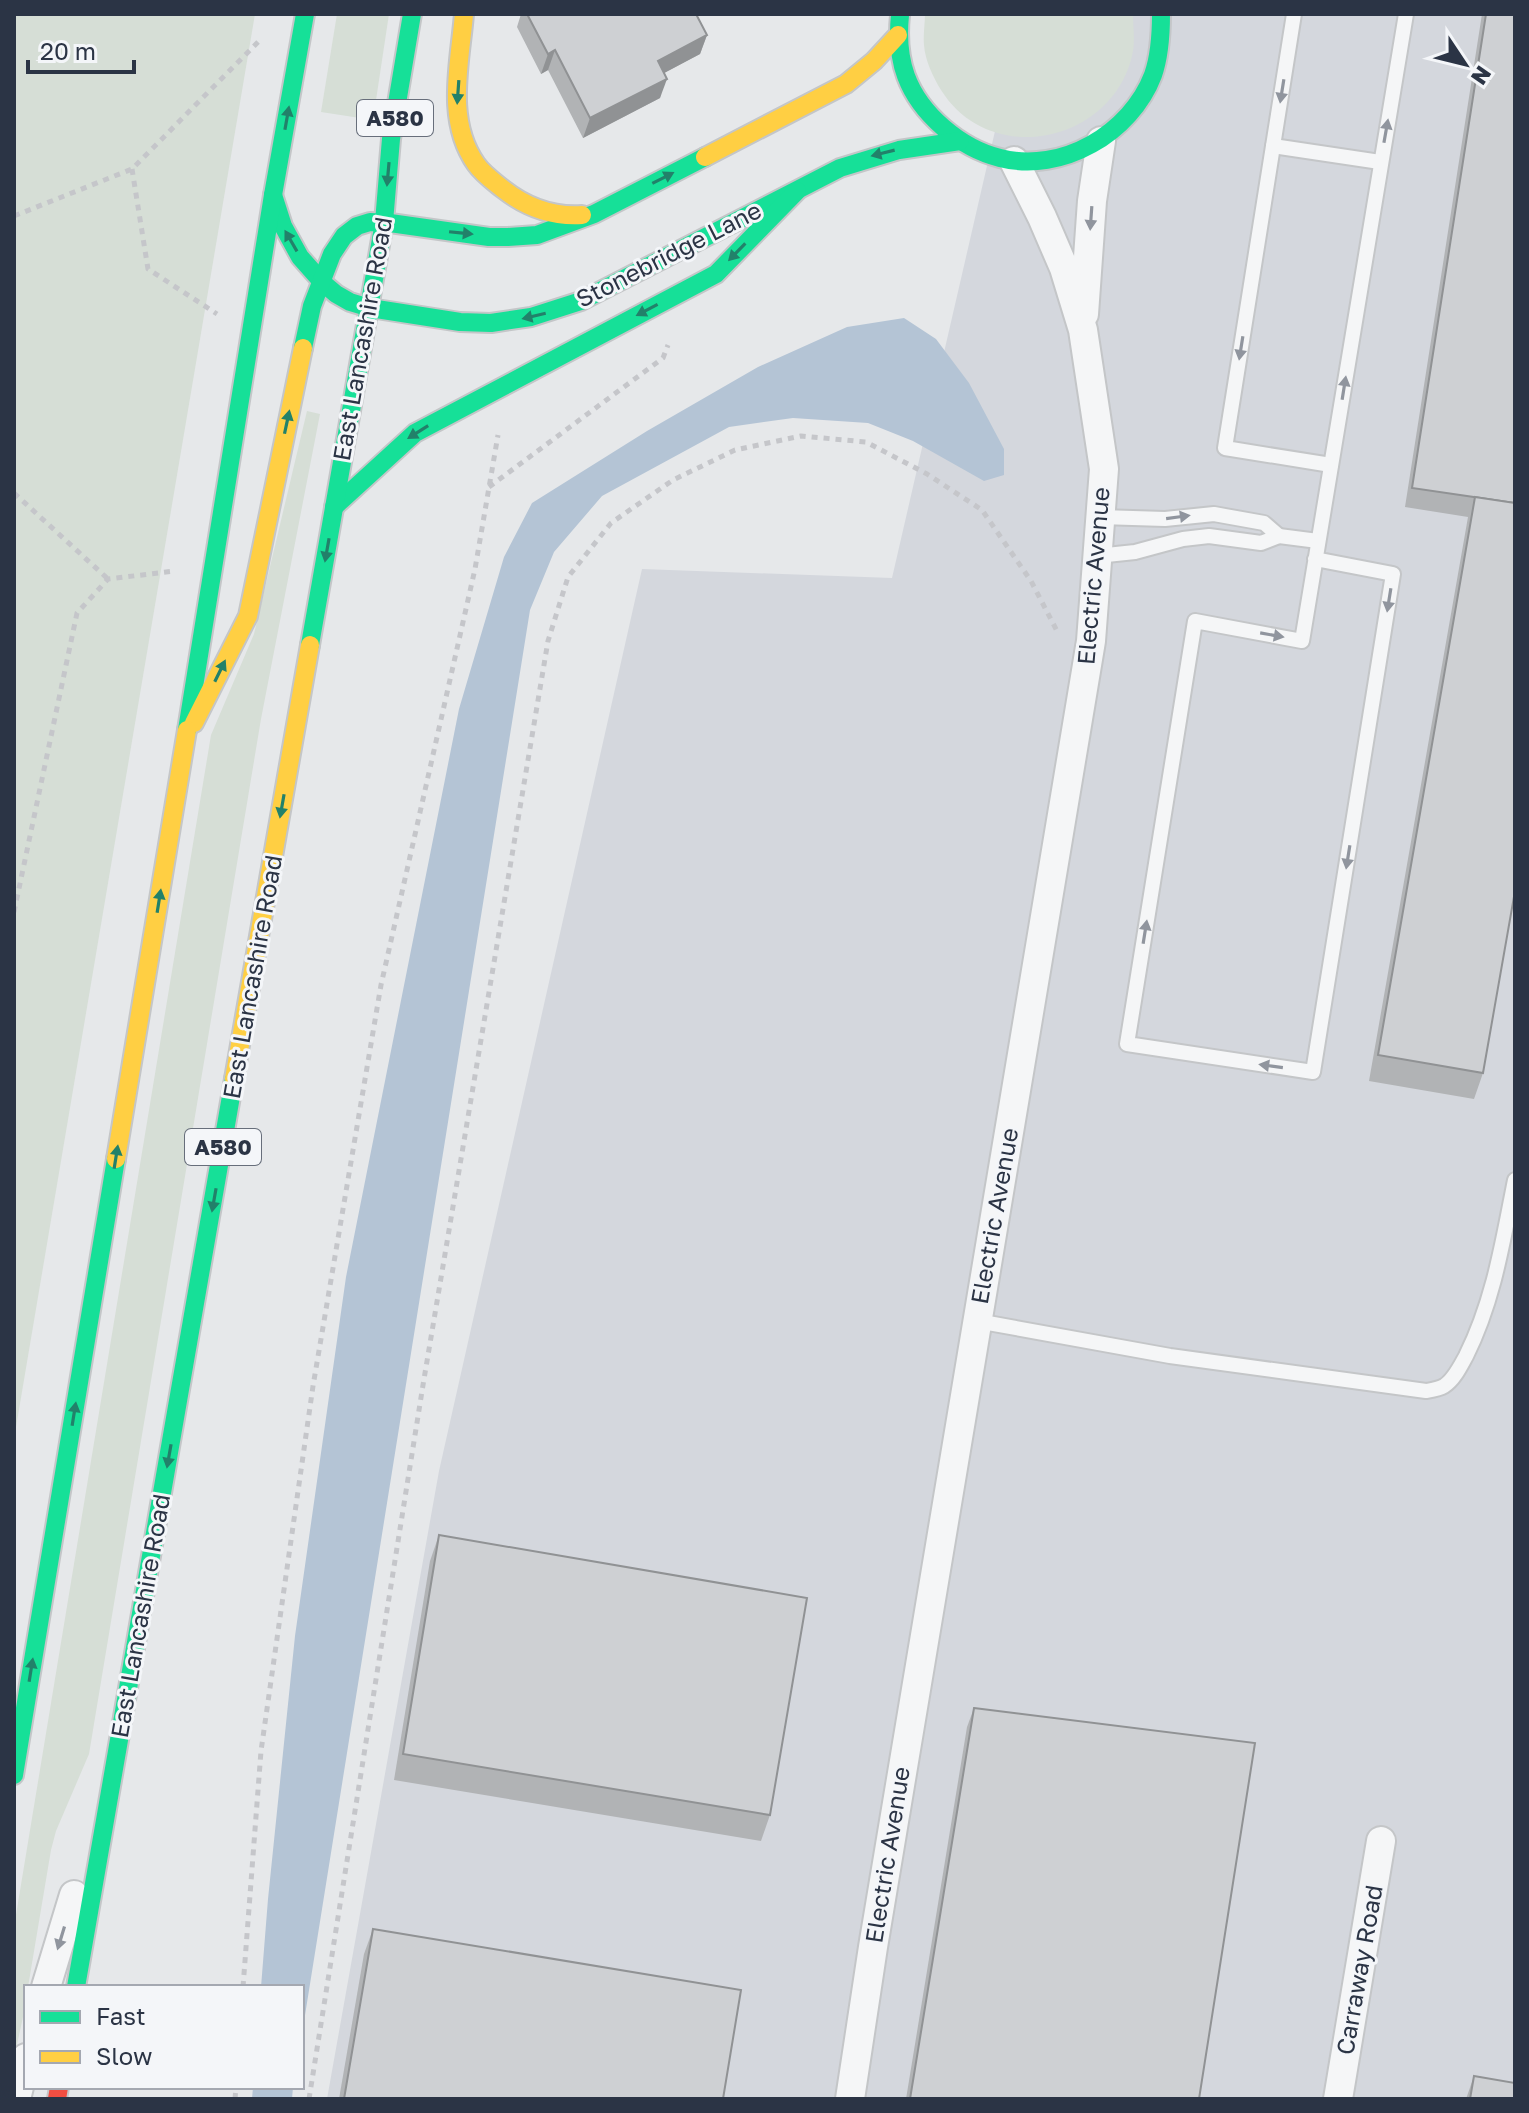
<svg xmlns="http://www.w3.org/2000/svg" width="1529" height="2113" viewBox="0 0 1529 2113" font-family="'Golos Text',sans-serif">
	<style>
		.built { fill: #d4d7dd }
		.green { fill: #d6ded6 }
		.water { fill: #b4c4d5 }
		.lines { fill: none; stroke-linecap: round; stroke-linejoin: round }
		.lane-casing { stroke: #c4c6c8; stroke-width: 18 }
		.street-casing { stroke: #c4c6c8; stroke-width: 32 }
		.fast-casing { stroke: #c4c6c8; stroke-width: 22 }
		.slow-casing { stroke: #c4c6c8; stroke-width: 22 }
		.jam-casing { stroke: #c4c6c8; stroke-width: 22 }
		.path { stroke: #c5c6ca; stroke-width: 5; stroke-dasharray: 6 6; stroke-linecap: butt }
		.lane { stroke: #f5f6f7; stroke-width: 14 }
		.street { stroke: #f5f6f7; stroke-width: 28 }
		.fast { stroke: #16e098; stroke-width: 18 }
		.slow { stroke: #ffcf43; stroke-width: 18 }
		.jam { stroke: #f24e42; stroke-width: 18 }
		.wall { fill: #b1b3b5 }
		.shaded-wall { fill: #909294 }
		.building { fill: #ced0d3; stroke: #909294; stroke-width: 2 }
		.oneway { fill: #90959e }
		.oneway2 { fill: #22816a }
		.labels { text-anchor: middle; stroke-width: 6; stroke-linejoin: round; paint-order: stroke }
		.shield { fill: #f4f6f9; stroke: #676e7b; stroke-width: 2 }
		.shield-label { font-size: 22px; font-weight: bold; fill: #2b3445 }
		.street-label { font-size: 24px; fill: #2b3445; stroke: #f4f6f9 }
	</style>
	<rect width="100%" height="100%" fill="#e6e8ea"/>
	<path class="built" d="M 1022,14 L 1515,14 L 1515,2099 L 327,2099 L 439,1471 L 642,569 L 892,578 Z"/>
	<g class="green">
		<path d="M 14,14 L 255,14 L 14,1439 Z"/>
		<path d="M 337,14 L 389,14 L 373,120 L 321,112 Z"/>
		<path d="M 925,14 L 1133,14 C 1133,26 1135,39 1133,51 C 1116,142 991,170 941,90 C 933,77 925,60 924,45 C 923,35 925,24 925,14 Z"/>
		<path d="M 307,411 L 320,414 L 261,719 L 89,1754 L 56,1831 L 51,1850 L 28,1987 L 26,1987 L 23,2017 L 14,2058 L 14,1927 L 211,735 L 254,634 Z"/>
	</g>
	<g class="water">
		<path d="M 904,318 L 936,339 L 969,383 L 1004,449 L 1004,475 L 984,481 L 913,441 L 868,423 L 793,418 L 729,427 L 602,496 L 554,552 L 530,610 L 302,2034 L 302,1987 L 261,1987 L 268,1899 L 295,1636 L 346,1277 L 459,709 L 504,557 L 532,503 L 647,431 L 758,367 L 847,327 Z"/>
		<path d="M 253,2087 L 293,2087 L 292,2099 L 252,2099 Z"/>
	</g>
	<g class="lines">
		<g class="lane-casing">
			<g id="lane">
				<path d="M 1294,14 L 1225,448 L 1331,465"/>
				<path d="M 1273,146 L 1380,162"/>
				<path d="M 1279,536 L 1318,541"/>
				<path d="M 1097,556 L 1135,552 L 1183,539 L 1209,536 L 1261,543 L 1279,536 L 1264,523 L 1214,514 L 1165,519 L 1100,517"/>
				<path d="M 1315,559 L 1393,574 L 1313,1072 L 1127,1044 L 1195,621 L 1302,641 C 1336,432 1370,223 1406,14"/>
				<path d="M 977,1321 L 1170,1356 L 1426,1391 C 1432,1390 1439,1389 1444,1386 C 1454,1380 1461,1365 1466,1356 C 1494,1300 1503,1240 1515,1180"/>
			</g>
		</g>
		<g class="street-casing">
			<g id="street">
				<path d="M 1084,314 L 1092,201 L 1101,141"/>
				<path d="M 46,1987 L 74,1895"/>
				<path d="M 16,2099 L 26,2058"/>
				<path d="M 850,2099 L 873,1947 L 1091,641 L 1104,469 L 1083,330 L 1064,268 L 1042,217 L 1014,161"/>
				<path d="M 1338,2099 L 1381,1841"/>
			</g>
		</g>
		<g class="fast-casing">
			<g id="fast">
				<path d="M 900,15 C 898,35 899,57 906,76 C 920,114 960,148 1000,158 C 1062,174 1131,133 1153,75 C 1160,55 1161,35 1161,14"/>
				<path d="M 273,195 L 283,226 L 300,257 L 323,283 L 336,294 L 350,302 L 370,308 L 460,322 L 491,323 L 531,317 L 581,301 L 840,168 L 899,150 L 960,141"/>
				<path d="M 303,348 L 312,306 L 332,254 L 344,236 L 357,226 L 370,222 L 390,223 L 489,237 L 508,237 L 537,235 L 594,214 L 705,157"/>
				<path d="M 334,507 L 415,433 L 716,274 L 797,191"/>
				<path d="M 310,645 L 384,222 L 391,139 L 412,14"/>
				<path d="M 187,730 L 273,195 L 305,14"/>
				<path d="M 14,1775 L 116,1159"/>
				<path d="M 76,1987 L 234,1079"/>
			</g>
		</g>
		<g class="slow-casing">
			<g id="slow">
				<path d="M 464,14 C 460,63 445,120 476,164 C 483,174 493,181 503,189 C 526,207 552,217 582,215"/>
				<path d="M 705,157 L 846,84 L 874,61 L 898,35"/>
				<path d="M 194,723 L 248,616 L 303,348"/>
				<path d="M 234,1079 L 310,645"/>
				<path d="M 116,1159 L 187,730"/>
			</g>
		</g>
		<g class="jam-casing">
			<path id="jam" d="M 57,2099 L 59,2087"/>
		</g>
		<g class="path">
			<path d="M 132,169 L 148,269 L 217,314"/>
			<path d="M 14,216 L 132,169 L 259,41"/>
			<path d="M 489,487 L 663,358 L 668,345"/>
			<path d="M 14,493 L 108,579"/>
			<path d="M 14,912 L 77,613 L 108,579 L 175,571"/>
			<path d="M 243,1987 L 261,1751 L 313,1386 L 381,985 L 475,569 L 498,435"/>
			<path d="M 235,2099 L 236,2087"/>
			<path d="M 309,2099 L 423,1385 L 548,641 L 568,577 L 611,523 L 673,480 L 735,450 L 801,436 L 866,442 L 927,474 L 982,510 L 1031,581 L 1057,631"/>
		</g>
		<use href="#lane" class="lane"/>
		<use href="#street" class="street"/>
		<use href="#fast" class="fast"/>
		<use href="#slow" class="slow"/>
		<use href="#jam" class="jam"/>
	</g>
	<g class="wall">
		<path d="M 521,14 L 696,14 L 707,35 L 700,54 L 664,73 L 660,98 L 583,138 L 548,70 L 541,74 L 517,27 Z"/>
		<path d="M 1482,14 L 1515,14 L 1483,1073 L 1474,1099 L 1369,1081 L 1468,517 L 1405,507 Z"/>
		<path d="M 439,1535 L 770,1815 L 761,1841 L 394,1780 L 430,1561 Z"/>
		<path d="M 974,1708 L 1199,2099 L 906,2099 L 967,1727 Z"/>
		<path d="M 373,1929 L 723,2099 L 339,2099 L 364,1954 Z"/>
		<path d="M 1474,2076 L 1515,2099 L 1466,2099 Z"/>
	</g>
	<g class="shaded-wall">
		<path d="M 707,35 L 700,54 L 651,80 L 658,61 Z"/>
		<path d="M 555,50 L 548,70 L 541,74 L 548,54 Z"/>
		<path d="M 667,79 L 660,98 L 583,138 L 590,118 Z"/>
	</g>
	<g class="building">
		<path d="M 527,14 L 696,14 L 707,35 L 658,61 L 667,79 L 590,118 L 555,50 L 548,54 Z"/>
		<path d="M 1486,14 L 1515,14 L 1515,503 L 1412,488 Z"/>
		<path d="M 1475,497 L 1515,503 L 1515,891 L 1483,1073 L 1378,1055 Z"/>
		<path d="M 439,1535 L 807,1598 L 770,1815 L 403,1754 Z"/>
		<path d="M 974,1708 L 1255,1743 L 1199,2099 L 910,2099 Z"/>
		<path d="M 373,1929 L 741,1990 L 723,2099 L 344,2099 Z"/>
		<path d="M 1474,2076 L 1515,2083 L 1515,2099 L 1470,2099 Z"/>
	</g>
	<defs><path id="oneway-solid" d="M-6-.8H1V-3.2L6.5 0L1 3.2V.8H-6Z" transform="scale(2)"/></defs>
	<g class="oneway">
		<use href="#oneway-solid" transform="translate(1282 91) rotate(99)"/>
		<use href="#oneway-solid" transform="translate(1386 131) rotate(-80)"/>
		<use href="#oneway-solid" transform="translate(1091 218) rotate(94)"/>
		<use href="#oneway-solid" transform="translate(1241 348) rotate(99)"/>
		<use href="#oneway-solid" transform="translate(1344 388) rotate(-81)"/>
		<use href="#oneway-solid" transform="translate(1178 517) rotate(-8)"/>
		<use href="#oneway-solid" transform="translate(1389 600) rotate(99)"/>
		<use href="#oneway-solid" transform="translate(1272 635) rotate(10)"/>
		<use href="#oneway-solid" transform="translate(1348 857) rotate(99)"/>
		<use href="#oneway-solid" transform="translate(1145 932) rotate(-81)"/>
		<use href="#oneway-solid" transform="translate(1271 1066) rotate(-172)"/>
		<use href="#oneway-solid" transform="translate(61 1938) rotate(107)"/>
	</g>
	<g class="oneway2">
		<use href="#oneway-solid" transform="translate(458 92) rotate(94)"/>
		<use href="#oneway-solid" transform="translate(287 118) rotate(-80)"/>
		<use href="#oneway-solid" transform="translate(883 153) rotate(166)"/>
		<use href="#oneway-solid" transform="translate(388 174) rotate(95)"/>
		<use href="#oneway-solid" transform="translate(663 178) rotate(-27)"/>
		<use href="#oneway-solid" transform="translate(461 233) rotate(6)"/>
		<use href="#oneway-solid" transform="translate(291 241) rotate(-120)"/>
		<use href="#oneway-solid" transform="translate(737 252) rotate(134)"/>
		<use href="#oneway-solid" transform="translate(647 310) rotate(152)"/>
		<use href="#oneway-solid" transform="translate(534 316) rotate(167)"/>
		<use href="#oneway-solid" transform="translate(287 422) rotate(-78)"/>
		<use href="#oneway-solid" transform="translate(418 432) rotate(148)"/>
		<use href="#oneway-solid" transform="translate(327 550) rotate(100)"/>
		<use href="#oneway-solid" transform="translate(220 671) rotate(-64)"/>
		<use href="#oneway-solid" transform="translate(282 806) rotate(100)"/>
		<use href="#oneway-solid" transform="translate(159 901) rotate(-81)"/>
		<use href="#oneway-solid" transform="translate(116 1157) rotate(-81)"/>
		<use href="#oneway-solid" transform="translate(214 1200) rotate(100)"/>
		<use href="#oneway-solid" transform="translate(74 1414) rotate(-81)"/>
		<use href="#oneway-solid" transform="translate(169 1456) rotate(100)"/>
		<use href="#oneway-solid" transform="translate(31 1670) rotate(-81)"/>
	</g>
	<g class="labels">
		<g class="shield">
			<rect x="357" y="100" width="76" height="36" rx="6"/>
			<rect x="185" y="1129" width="76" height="36" rx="6"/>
		</g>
		<g class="shield-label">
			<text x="395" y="126">A580</text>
			<text x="223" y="1155">A580</text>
		</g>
		<g class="street-label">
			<text transform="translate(669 255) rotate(-27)" y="8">Stonebridge Lane</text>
			<text transform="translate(363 339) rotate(-80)" y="8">East Lancashire Road</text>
			<text transform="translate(1094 576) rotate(-85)" y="8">Electric Avenue</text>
			<text transform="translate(253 977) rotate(-80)" y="8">East Lancashire Road</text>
			<text transform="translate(995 1216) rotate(-80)" y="8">Electric Avenue</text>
			<text transform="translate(141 1616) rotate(-80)" y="8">East Lancashire Road</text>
			<text transform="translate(888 1855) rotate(-81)" y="8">Electric Avenue</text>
			<text transform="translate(1360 1970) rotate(-80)" y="8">Carraway Road</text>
		</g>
	</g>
	<rect width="1529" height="2113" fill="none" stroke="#2b3445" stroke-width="32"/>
	<rect x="24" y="1985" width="280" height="104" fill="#f4f6f9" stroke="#a4a8b1" stroke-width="2"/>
	<rect x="40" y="2011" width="40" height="12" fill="#16e098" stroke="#a4a8b1" stroke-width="2"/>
	<text x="96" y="2025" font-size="24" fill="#2b3445">Fast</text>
	<rect x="40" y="2051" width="40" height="12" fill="#ffcf43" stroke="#a4a8b1" stroke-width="2"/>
	<text x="96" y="2065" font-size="24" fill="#2b3445">Slow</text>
	<g transform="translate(1465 64) rotate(125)" stroke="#f4f6f9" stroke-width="6" paint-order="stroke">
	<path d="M0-6L14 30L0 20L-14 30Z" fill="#2b3445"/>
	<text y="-12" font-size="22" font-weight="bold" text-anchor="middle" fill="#2b3445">N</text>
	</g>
	<path d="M28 60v12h106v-12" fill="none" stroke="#2b3445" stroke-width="4"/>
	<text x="40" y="60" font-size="24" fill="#2b3445" stroke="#f4f6f9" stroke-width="6" paint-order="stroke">20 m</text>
</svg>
